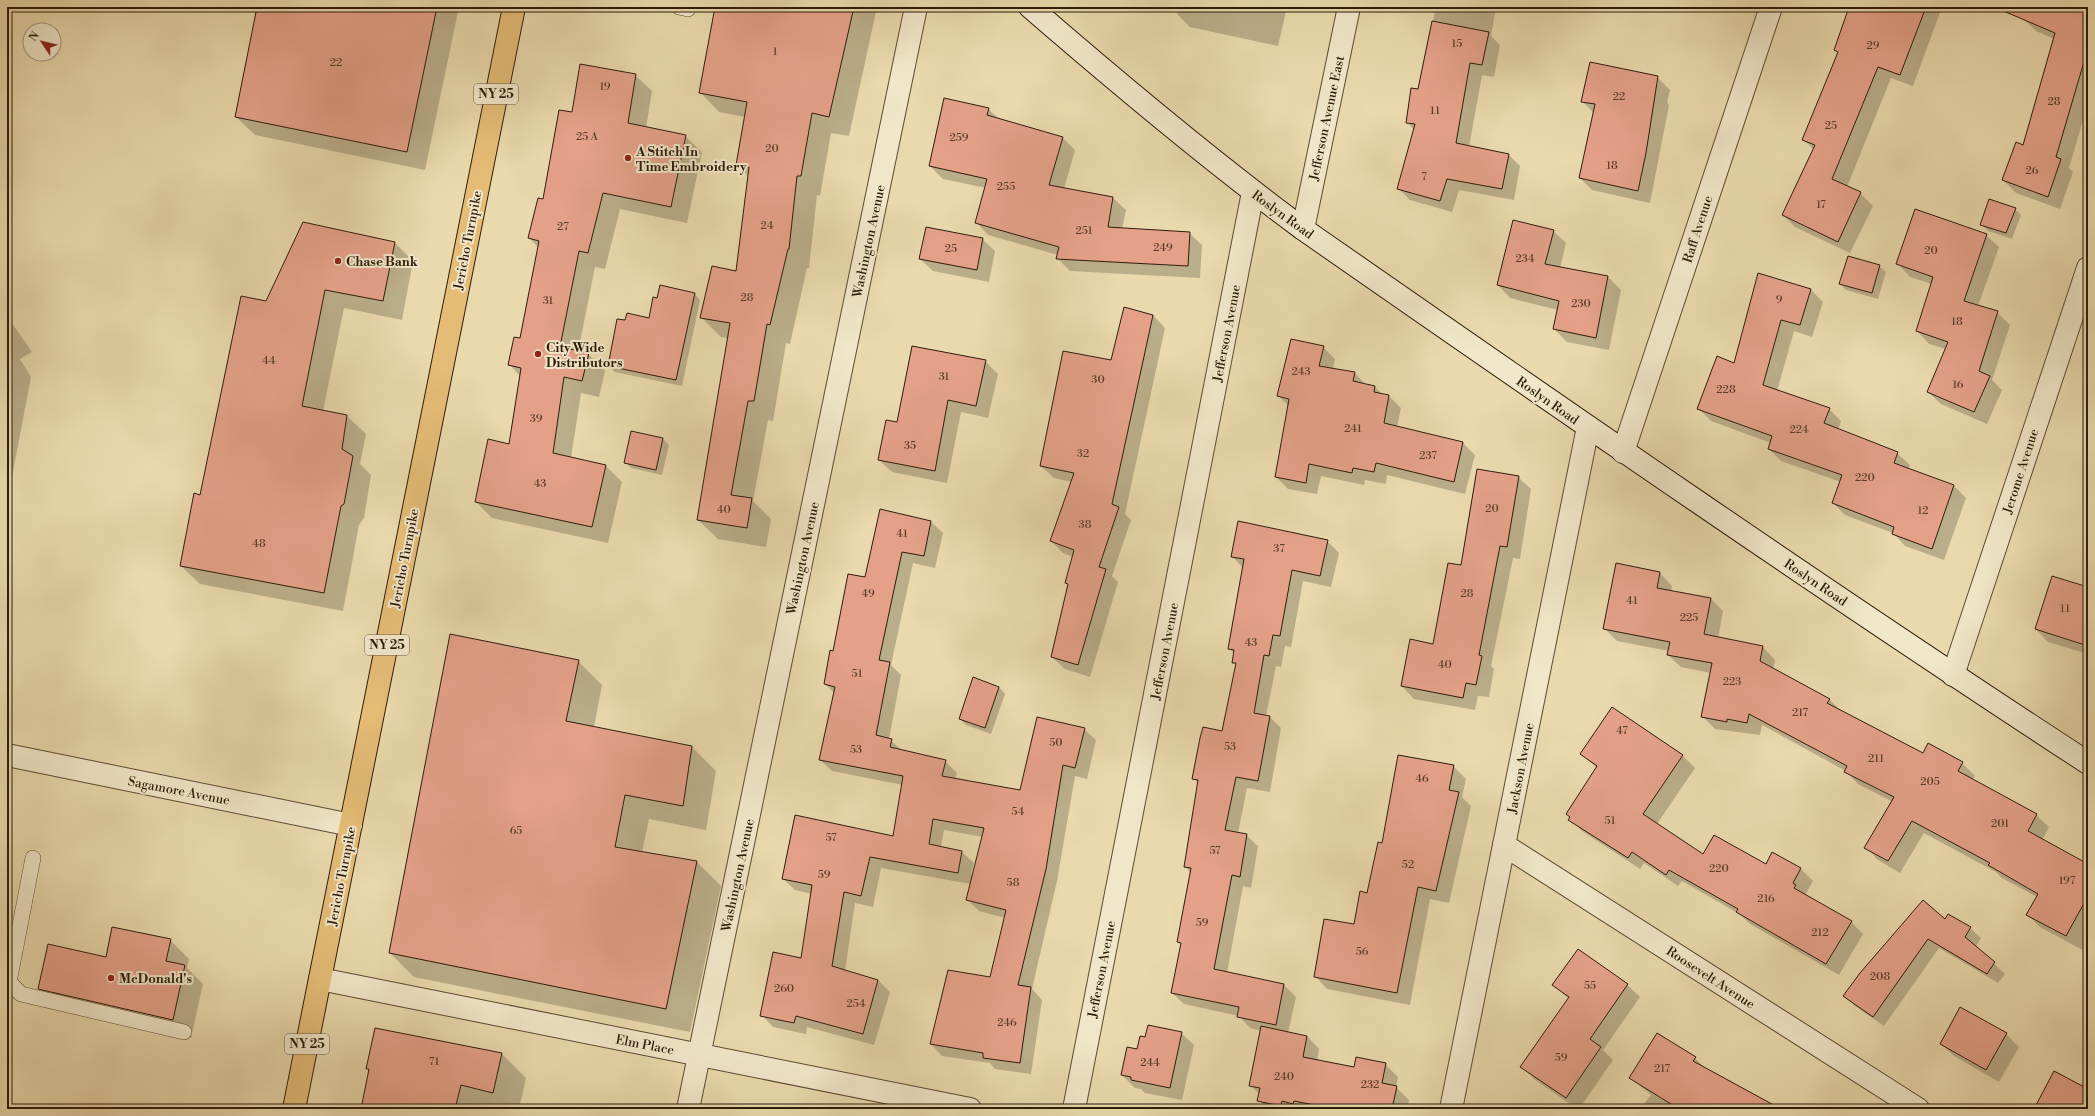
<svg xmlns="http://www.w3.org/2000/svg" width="2095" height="1116" viewBox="0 0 2095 1116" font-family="'Libre Bodoni',serif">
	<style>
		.shadow { fill: #0003; fill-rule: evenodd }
		.building { fill: #e4a188; stroke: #2d1c0a }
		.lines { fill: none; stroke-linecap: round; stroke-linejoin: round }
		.service-casing { stroke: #5c4b32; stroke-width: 16 }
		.minor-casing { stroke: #5c4b32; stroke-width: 24 }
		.secondary-casing { stroke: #2d1c0a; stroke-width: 24 }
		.primary-casing { stroke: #2d1c0a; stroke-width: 24 }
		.service { stroke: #f1e6c9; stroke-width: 15 }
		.minor { stroke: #f1e6c9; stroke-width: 22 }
		.secondary { stroke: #f1e6c9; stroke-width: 22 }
		.primary { stroke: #e4bc76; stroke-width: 22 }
		.poi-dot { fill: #8f2418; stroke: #f1e6c9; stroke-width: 1.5 }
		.labels { text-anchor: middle; stroke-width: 4; stroke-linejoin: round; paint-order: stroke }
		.number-label { font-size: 11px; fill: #5b3d2a }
		.shield { fill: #f1e6c9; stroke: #685943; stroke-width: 1 }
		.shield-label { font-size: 12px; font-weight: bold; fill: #2d1c0a }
		.street-label { font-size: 13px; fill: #2d1c0a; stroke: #f1e6c9 }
		.poi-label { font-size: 13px; font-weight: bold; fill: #2d1c0a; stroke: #f1e6c9; text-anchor: start }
	</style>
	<rect width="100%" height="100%" fill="#e9d9ac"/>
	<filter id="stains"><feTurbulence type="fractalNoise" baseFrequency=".005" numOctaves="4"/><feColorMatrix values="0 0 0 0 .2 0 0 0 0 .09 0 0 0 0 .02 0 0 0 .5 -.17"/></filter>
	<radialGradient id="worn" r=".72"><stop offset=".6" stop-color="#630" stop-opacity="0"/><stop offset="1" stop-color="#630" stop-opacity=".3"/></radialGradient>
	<g class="shadow">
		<path d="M 258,7 L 459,7 L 425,170 L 255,135 L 236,117 Z"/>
		<path d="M 741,7 L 877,7 L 849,136 L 831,133 L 820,196 L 817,195 L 809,268 L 807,268 L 790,344 L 786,343 L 773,421 L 768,420 L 753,501 L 771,519 L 766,547 L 718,539 L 698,520 L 728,338 L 721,337 L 701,317 L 737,272 L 749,177 L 737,165 L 745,117 L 719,112 L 700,92 Z"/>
		<path d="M 1179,7 L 1287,7 L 1278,46 L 1190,27 L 1177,14 Z"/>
		<path d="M 1436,7 L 1496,7 L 1491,36 L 1500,45 L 1494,77 L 1482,75 L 1469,147 L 1508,154 L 1520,166 L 1514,200 L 1459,190 L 1452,212 L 1410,200 L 1398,188 L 1414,130 L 1407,122 L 1418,90 Z"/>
		<path d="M 1852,7 L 1942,7 L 1913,86 L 1891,78 L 1847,187 L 1860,193 L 1873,206 L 1850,253 L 1795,227 L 1783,215 L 1814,150 L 1804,140 L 1838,53 L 1835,50 Z"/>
		<path d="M 2028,7 L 2088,7 L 2088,103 L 2069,168 L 2073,172 L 2060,209 L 2016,193 L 2003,180 L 2023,146 L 2054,39 L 2036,31 L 2023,19 Z"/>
		<path d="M 635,75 L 652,91 L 646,128 L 685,136 L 702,152 L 687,223 L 620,209 L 605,269 L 595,267 L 578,352 L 588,354 L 605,371 L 599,397 L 581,393 L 571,458 L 606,466 L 622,482 L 608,543 L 492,518 L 476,502 L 510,445 L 520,376 L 510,365 L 521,339 L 539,248 L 529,238 L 544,200 L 573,113 Z"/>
		<path d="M 1657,77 L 1670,90 L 1667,103 L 1669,105 L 1650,203 L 1592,190 L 1580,178 L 1594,113 L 1582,101 Z"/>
		<path d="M 988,109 L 999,119 L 1062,137 L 1075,150 L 1064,189 L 1113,198 L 1126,210 L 1122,229 L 1189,233 L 1202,245 L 1200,278 L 1070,271 L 1057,258 L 1058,255 L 988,235 L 976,222 L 986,188 L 943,179 L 930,166 Z"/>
		<path d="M 2015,209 L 2021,215 L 2012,239 L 1988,231 L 1981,224 Z"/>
		<path d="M 1553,231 L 1566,243 L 1560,268 L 1608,277 L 1621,290 L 1609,350 L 1567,342 L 1554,329 L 1558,310 L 1510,298 L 1498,285 Z"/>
		<path d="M 1986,235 L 1999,247 L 1978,306 L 1997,312 L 2010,325 L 1992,380 L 2002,390 L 1987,424 L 1941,404 L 1928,392 L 1946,349 L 1929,344 L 1917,331 L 1932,284 L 1910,277 L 1898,264 Z"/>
		<path d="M 982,239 L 995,251 L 989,282 L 933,271 L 920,259 Z"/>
		<path d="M 395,243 L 413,261 L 402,320 L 344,308 L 323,411 L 347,416 L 366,434 L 360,464 L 371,475 L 364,518 L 359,525 L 343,611 L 200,584 L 181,566 L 201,496 L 266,303 Z"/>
		<path d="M 1879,266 L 1886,272 L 1878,299 L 1846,290 L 1840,284 Z"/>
		<path d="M 1811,290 L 1823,302 L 1812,337 L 1794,331 L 1777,391 L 1829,409 L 1841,421 L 1838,430 L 1897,453 L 1910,465 L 1908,470 L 1954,486 L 1966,498 L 1944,560 L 1905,546 L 1893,533 L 1845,515 L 1833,503 L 1841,482 L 1781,461 L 1769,449 L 1771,443 L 1711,421 L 1698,408 L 1735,364 Z"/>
		<path d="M 694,293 L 700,300 L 682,386 L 615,372 L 609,366 L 618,320 L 650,319 L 658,299 Z"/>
		<path d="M 1153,315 L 1165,328 L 1125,514 L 1131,520 L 1112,576 L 1118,582 L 1090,677 L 1065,669 L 1052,657 L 1069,585 L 1066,582 L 1073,557 L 1063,553 L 1051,541 L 1072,482 L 1054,478 L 1041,466 L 1112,361 Z"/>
		<path d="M 7,316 L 32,352 L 20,359 L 31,377 L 7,503 Z"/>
		<path d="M 1323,347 L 1335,359 L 1333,369 L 1355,373 L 1366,385 L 1375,387 L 1383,395 L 1389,396 L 1401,408 L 1397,427 L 1463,443 L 1475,455 L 1465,494 L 1387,475 L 1386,484 L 1365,480 L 1364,485 L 1321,476 L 1317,494 L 1288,489 L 1276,477 L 1289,406 L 1278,395 Z"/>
		<path d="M 985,361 L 998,374 L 988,418 L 961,412 L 947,483 L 892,472 L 879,460 Z"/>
		<path d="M 663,439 L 669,445 L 662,475 L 631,468 L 625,462 Z"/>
		<path d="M 1518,477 L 1531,489 L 1520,559 L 1513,558 L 1491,666 L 1494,669 L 1489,697 L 1478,696 L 1475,710 L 1414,699 L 1402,686 L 1434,645 L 1462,566 Z"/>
		<path d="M 881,511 L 931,522 L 943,533 L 935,568 L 913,563 L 891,665 L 901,675 L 889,739 L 903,751 L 945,761 L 957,773 L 955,779 L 1021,791 L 1084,729 L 1096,740 L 1087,779 L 1075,776 L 1057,881 L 1032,989 L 1042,1000 L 1031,1074 L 995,1069 L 990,1063 L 942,1056 L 931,1044 L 991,978 L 1005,918 L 979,911 L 967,899 L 971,884 L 881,868 L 873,907 L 855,903 L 845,971 L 878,980 L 890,992 L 874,1045 L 807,1027 L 806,1034 L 773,1027 L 762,1015 L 801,959 L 812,894 L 795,890 L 783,879 L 893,837 L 903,785 L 832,771 L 820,760 L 835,694 L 825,684 L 833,652 L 866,578 ZM 944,830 L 983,837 L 973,874 L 971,874 L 974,863 L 962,852 L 941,847 Z"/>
		<path d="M 1327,541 L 1339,553 L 1331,587 L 1303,581 L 1291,647 L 1285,646 L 1281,667 L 1276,666 L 1266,716 L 1270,717 L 1281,728 L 1270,792 L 1247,788 L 1238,833 L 1246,835 L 1258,846 L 1251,888 L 1243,886 L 1227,973 L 1284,985 L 1296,997 L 1288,1033 L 1307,1036 L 1319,1049 L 1317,1061 L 1355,1069 L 1385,1064 L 1398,1077 L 1396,1087 L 1409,1100 L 1407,1109 L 1267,1109 L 1259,1100 L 1260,1095 L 1250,1085 L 1261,1031 L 1250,1028 L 1239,1016 L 1184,1004 L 1172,993 L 1182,946 L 1178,942 L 1191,873 L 1185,867 L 1199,784 L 1193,778 L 1223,732 L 1237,666 L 1233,662 L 1234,654 L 1229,648 L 1243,568 L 1232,556 Z"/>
		<path d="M 1660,573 L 1672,586 L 1671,592 L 1711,599 L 1723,611 L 1718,638 L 1763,647 L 1775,660 L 1773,669 L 1829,699 L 1842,712 L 1924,754 L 1962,763 L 1975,776 L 1972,780 L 2036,815 L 2049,827 L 2042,840 L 2088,865 L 2088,953 L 2040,927 L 2028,915 L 2037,897 L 2002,878 L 1996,872 L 1924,833 L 1900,873 L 1878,860 L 1866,847 L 1893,802 L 1858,784 L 1846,771 L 1762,725 L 1760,735 L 1715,729 L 1702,716 L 1711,673 L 1681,667 L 1668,655 L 1669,651 L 1617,641 L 1604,628 Z"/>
		<path d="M 2088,588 L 2088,654 L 2048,642 L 2036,629 Z"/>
		<path d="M 578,661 L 602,685 L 594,727 L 692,747 L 716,771 L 706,830 L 649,819 L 642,852 L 697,862 L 721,886 L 690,1032 L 414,977 L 390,953 Z"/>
		<path d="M 973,679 L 999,687 L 1005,694 L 991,734 L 966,725 L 960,719 Z"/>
		<path d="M 1612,708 L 1683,756 L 1695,768 L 1657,824 L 1703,855 L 1766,866 L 1773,854 L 1801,869 L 1813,881 L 1805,895 L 1851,922 L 1863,934 L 1839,975 L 1750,924 L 1741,915 L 1682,881 L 1678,886 L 1644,863 L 1640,869 L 1582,831 L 1570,819 L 1597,768 L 1582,754 Z"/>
		<path d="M 1453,766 L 1466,779 L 1462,797 L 1471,806 L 1449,903 L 1430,899 L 1410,1005 L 1327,989 L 1315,976 L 1354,926 L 1367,894 L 1383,844 Z"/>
		<path d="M 1945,921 L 1970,928 L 1981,938 L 1976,947 L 2005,974 L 1998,983 L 1939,948 L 1884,1026 L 1855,1006 L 1845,996 Z"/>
		<path d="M 170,940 L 189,959 L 187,968 L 203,984 L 191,1038 L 58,1007 L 39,988 L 107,958 Z"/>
		<path d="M 1578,950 L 1627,985 L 1640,997 L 1603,1050 L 1613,1060 L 1579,1109 L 1577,1109 L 1534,1079 L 1522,1066 L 1569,999 L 1554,985 Z"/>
		<path d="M 375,1029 L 502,1054 L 526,1078 L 519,1109 L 362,1109 Z"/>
		<path d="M 1181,1033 L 1194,1045 L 1182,1100 L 1145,1093 L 1141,1089 L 1135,1088 L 1122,1075 L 1146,1038 Z"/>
		<path d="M 2006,1034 L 2019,1047 L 1999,1082 L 1954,1056 L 1941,1044 Z"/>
		<path d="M 1695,1058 L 1707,1070 L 1775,1109 L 1640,1109 L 1651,1095 L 1631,1078 Z"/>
		<path d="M 1532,1105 L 1539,1109 L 1529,1109 Z"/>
	</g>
	<g class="building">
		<path d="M 257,7 L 437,7 L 407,152 L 235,117 Z"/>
		<path d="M 715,7 L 854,7 L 829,117 L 812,113 L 801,176 L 797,176 L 789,249 L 788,249 L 770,325 L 767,324 L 754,401 L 748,401 L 731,495 L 752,498 L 747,528 L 697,520 L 730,323 L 700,318 L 712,266 L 736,271 L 749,167 L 736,165 L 747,102 L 699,93 Z"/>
		<path d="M 1849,7 L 1926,7 L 1900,75 L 1878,67 L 1832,179 L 1861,192 L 1838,242 L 1782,215 L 1815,145 L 1802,140 L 1838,52 L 1834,50 Z"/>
		<path d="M 1994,7 L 2088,7 L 2088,48 L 2056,157 L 2061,159 L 2048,197 L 2002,180 L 2016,142 L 2023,145 L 2055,33 Z"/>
		<path d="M 1432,21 L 1489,32 L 1482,65 L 1470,63 L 1456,143 L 1509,154 L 1502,189 L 1447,179 L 1440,201 L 1397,189 L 1415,124 L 1406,123 L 1411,88 L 1418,89 Z"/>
		<path d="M 1590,62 L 1658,76 L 1646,153 L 1638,191 L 1579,178 L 1595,104 L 1581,102 Z"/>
		<path d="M 580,64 L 636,74 L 628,123 L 686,135 L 671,207 L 603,193 L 588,253 L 579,251 L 560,347 L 589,353 L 582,381 L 564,377 L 553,453 L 606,465 L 592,527 L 475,502 L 488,439 L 509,444 L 521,368 L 508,365 L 514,337 L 520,338 L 539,241 L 528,238 L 538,198 L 543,199 L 559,110 L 572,112 Z"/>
		<path d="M 944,98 L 989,108 L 987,115 L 1063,137 L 1049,185 L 1113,197 L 1108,227 L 1190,232 L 1188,266 L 1056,259 L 1059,247 L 975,223 L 987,179 L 929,166 Z"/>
		<path d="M 1989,199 L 2016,208 L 2006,233 L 1980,225 Z"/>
		<path d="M 1915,209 L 1987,234 L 1964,301 L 1998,311 L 1979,371 L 1990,376 L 1974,412 L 1927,392 L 1948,342 L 1916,331 L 1933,277 L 1896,264 Z"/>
		<path d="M 1513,220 L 1554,230 L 1545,264 L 1608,276 L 1596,338 L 1553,329 L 1559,301 L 1497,285 Z"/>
		<path d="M 303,222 L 395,242 L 383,301 L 325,290 L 302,406 L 347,415 L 342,449 L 353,456 L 345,499 L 344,504 L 341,506 L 324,593 L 180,566 L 194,493 L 200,495 L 241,296 L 266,301 Z"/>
		<path d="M 926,227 L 983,238 L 977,270 L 919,259 Z"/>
		<path d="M 1848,256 L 1880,265 L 1872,293 L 1839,284 Z"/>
		<path d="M 1758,273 L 1811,289 L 1800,325 L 1781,320 L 1763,385 L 1830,408 L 1824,423 L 1898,452 L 1894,463 L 1954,485 L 1932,549 L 1892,534 L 1894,527 L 1832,503 L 1842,475 L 1768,449 L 1772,436 L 1697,409 L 1717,356 L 1734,363 Z"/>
		<path d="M 660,285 L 695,293 L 676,380 L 608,366 L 617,319 L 625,320 L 627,313 L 649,318 L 653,297 L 657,298 Z"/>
		<path d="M 1124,307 L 1153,315 L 1112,504 L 1119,507 L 1099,567 L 1106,569 L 1078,665 L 1051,657 L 1068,584 L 1065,583 L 1074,550 L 1050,541 L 1074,473 L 1040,466 L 1063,351 L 1111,360 Z"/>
		<path d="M 1291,339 L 1324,346 L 1319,366 L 1355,372 L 1353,381 L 1375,386 L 1374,392 L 1389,395 L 1384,423 L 1463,442 L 1454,482 L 1376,463 L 1374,472 L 1353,468 L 1352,473 L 1309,464 L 1306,483 L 1275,477 L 1289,399 L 1277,396 Z"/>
		<path d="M 912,346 L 986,360 L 976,406 L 948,400 L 935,471 L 878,460 L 886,420 L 897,422 Z"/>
		<path d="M 631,431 L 663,438 L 656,470 L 624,463 Z"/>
		<path d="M 1477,469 L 1519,476 L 1507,547 L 1500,546 L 1479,655 L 1482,656 L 1476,685 L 1466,683 L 1463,698 L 1401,686 L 1410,639 L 1433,644 L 1448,563 L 1461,565 Z"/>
		<path d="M 880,509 L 931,521 L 924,556 L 902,552 L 879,660 L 890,662 L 876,735 L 892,739 L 890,747 L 946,760 L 942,776 L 1020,790 L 1037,717 L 1085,728 L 1075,768 L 1063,765 L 1046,869 L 1018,985 L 1031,987 L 1020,1063 L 983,1058 L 983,1053 L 930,1044 L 948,970 L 990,977 L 1006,910 L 966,900 L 984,828 L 933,819 L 929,844 L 962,851 L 958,873 L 870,857 L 861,896 L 844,892 L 832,966 L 878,980 L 863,1034 L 796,1016 L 794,1023 L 760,1016 L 773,952 L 801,958 L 812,885 L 782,879 L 795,815 L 893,836 L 903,776 L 819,760 L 835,687 L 824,684 L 830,650 L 833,651 L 848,574 L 865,577 Z"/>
		<path d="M 1238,521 L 1328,540 L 1320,576 L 1292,570 L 1280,636 L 1273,635 L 1269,656 L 1264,655 L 1254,713 L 1270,716 L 1258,781 L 1236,777 L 1225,830 L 1247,834 L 1240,877 L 1232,875 L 1214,969 L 1284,984 L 1276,1025 L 1237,1017 L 1239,1007 L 1171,993 L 1181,943 L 1177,942 L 1191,868 L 1184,867 L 1198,780 L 1192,779 L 1200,738 L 1203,727 L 1222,731 L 1236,663 L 1232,663 L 1234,650 L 1228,649 L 1244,559 L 1231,557 Z"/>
		<path d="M 1616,563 L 1660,572 L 1657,588 L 1711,598 L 1704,634 L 1763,646 L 1760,661 L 1830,699 L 1827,703 L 1923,753 L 1928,743 L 1963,762 L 1958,771 L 2037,814 L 2028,831 L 2088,864 L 2088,896 L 2066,936 L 2026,915 L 2038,894 L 1988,865 L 1990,863 L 1912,821 L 1888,861 L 1864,848 L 1894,797 L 1844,772 L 1847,766 L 1749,714 L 1747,723 L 1727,719 L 1727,722 L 1701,717 L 1712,663 L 1667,655 L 1670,642 L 1603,629 Z"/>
		<path d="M 2052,576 L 2088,587 L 2088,646 L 2035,629 Z"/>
		<path d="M 450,634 L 579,660 L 566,721 L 692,746 L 683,806 L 625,795 L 615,847 L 697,861 L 666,1009 L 389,953 Z"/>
		<path d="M 973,677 L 999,687 L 985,728 L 959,719 Z"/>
		<path d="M 1612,707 L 1683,755 L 1643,814 L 1703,854 L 1714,835 L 1766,864 L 1772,852 L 1801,868 L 1793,883 L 1796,885 L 1794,888 L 1852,921 L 1826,964 L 1736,912 L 1738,909 L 1669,870 L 1666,875 L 1632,852 L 1628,858 L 1568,820 L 1570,817 L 1566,814 L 1597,766 L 1580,754 Z"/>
		<path d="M 1398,755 L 1454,765 L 1449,790 L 1459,792 L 1436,891 L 1418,887 L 1397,993 L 1314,977 L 1324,919 L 1354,924 L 1360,891 L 1367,893 L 1378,842 L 1382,843 Z"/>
		<path d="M 1923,900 L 1945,919 L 1948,914 L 1971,927 L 1965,937 L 1995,962 L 1987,974 L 1928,939 L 1873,1017 L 1843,996 L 1860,973 Z"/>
		<path d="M 112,927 L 171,939 L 166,961 L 185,965 L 173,1020 L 38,989 L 48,944 L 106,957 Z"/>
		<path d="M 1578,949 L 1628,984 L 1590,1039 L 1601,1047 L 1566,1098 L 1520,1067 L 1569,997 L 1552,985 Z"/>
		<path d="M 1960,1007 L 2007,1033 L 1986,1070 L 1940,1044 Z"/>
		<path d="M 1148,1025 L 1182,1032 L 1170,1088 L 1131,1080 L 1131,1077 L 1121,1075 L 1127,1047 L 1137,1049 L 1140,1036 L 1145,1037 Z"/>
		<path d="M 1261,1026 L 1307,1036 L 1303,1057 L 1354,1067 L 1356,1057 L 1386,1063 L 1382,1083 L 1397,1086 L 1392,1109 L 1335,1109 L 1294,1101 L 1293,1104 L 1282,1101 L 1281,1106 L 1257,1101 L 1260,1088 L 1249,1086 Z"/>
		<path d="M 375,1028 L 502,1053 L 493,1093 L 461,1085 L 455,1109 L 361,1109 L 369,1069 L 366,1069 Z"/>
		<path d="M 1657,1033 L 1696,1057 L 1693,1061 L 1781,1109 L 1679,1109 L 1629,1078 Z"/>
		<path d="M 2054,1071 L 2088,1089 L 2088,1109 L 2034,1109 Z"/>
	</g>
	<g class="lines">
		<g class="service-casing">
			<g id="service">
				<path d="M 679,7 L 688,9 L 688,7"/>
				<path d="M 33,858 L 9,982 L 21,994 L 184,1032"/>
			</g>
		</g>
		<g class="minor-casing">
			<g id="minor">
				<path d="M 1303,229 L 1349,7"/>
				<path d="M 1623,452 L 1771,7"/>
				<path d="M 1953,675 L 2088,268"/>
				<path d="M 7,755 L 351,825"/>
				<path d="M 1504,845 L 1918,1109"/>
				<path d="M 320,979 L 970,1109"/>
				<path d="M 688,1109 L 916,7"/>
				<path d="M 1074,1109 L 1253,192"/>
				<path d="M 1451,1109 L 1588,427"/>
			</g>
		</g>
		<g class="secondary-casing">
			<path id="secondary" d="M 1030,7 C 1119,84 1208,159 1303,229 C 1563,410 1823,590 2088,763"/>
		</g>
		<g class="primary-casing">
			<path id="primary" d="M 294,1109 L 514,7"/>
		</g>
		<use href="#service" class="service"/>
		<use href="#minor" class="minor"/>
		<use href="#secondary" class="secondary"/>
		<use href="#primary" class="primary"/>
	</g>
	<g class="poi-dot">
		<circle cx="628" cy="158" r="4"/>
		<circle cx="338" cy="261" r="4"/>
		<circle cx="538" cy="354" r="4"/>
		<circle cx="111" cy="978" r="4"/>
	</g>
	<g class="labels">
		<g class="number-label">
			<text x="1457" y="47">15</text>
			<text x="1873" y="49">29</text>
			<text x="775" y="55">1</text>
			<text x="336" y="66">22</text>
			<text x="605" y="90">19</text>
			<text x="1619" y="100">22</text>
			<text x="2054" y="105">28</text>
			<text x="1435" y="114">11</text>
			<text x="1831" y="129">25</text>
			<text x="587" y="140">25 A</text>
			<text x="959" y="141">259</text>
			<text x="772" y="152">20</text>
			<text x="1612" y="169">18</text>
			<text x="2032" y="174">26</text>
			<text x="1424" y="180">7</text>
			<text x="1006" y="190">255</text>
			<text x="1821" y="208">17</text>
			<text x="767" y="229">24</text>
			<text x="563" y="230">27</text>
			<text x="1084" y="234">251</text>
			<text x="1163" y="251">249</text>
			<text x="951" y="252">25</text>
			<text x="1931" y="254">20</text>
			<text x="1525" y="262">234</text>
			<text x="747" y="301">28</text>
			<text x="1779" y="303">9</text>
			<text x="548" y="304">31</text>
			<text x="1581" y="307">230</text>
			<text x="1957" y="325">18</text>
			<text x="269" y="364">44</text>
			<text x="1301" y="375">243</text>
			<text x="944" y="380">31</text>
			<text x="1098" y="383">30</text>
			<text x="1958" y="388">16</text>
			<text x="1726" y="393">228</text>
			<text x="536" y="422">39</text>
			<text x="1353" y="432">241</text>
			<text x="1799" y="433">224</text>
			<text x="910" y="449">35</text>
			<text x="1083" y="457">32</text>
			<text x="1428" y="459">237</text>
			<text x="1865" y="481">220</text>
			<text x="540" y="487">43</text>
			<text x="1492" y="512">20</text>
			<text x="724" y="513">40</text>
			<text x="1923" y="514">12</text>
			<text x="1085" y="528">38</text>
			<text x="902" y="537">41</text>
			<text x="259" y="547">48</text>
			<text x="1279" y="552">37</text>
			<text x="868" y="597">49</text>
			<text x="1467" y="597">28</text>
			<text x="1632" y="604">41</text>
			<text x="2065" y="612">11</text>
			<text x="1689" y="621">225</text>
			<text x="1251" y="646">43</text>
			<text x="1445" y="668">40</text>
			<text x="857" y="677">51</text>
			<text x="1732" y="685">223</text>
			<text x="1800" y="716">217</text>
			<text x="1622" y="734">47</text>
			<text x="1056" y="746">50</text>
			<text x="1230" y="750">53</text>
			<text x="856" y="753">53</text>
			<text x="1876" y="762">211</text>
			<text x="1422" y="782">46</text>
			<text x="1930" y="785">205</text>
			<text x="1018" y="815">54</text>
			<text x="1610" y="824">51</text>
			<text x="2000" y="827">201</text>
			<text x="516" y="834">65</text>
			<text x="831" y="841">57</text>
			<text x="1215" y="854">57</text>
			<text x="1408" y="868">52</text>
			<text x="1719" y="872">220</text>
			<text x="824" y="878">59</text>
			<text x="2067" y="884">197</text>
			<text x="1013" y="886">58</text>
			<text x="1766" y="902">216</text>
			<text x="1202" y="926">59</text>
			<text x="1820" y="936">212</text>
			<text x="1362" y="955">56</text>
			<text x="1880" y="980">208</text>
			<text x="1590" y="989">55</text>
			<text x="784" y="992">260</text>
			<text x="856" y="1007">254</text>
			<text x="1007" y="1026">246</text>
			<text x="1561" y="1061">59</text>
			<text x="434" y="1065">71</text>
			<text x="1150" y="1066">244</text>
			<text x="1662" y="1072">217</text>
			<text x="1284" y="1080">240</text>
			<text x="1370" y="1088">232</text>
		</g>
		<g class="shield">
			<rect x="474" y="84" width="44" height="20" rx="3"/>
			<rect x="365" y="635" width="44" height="20" rx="3"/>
			<rect x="285" y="1034" width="44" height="20" rx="3"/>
		</g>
		<g class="shield-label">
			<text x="496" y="98">NY 25</text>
			<text x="387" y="649">NY 25</text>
			<text x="307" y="1048">NY 25</text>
		</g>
		<g class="street-label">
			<text transform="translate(1326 118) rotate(-78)" y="5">Jefferson Avenue East</text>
			<text transform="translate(1283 214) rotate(36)" y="5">Roslyn Road</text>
			<text transform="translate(1697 229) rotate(-72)" y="5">Raff Avenue</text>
			<text transform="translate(467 240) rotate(-79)" y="5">Jericho Turnpike</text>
			<text transform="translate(868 241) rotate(-78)" y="5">Washington Avenue</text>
			<text transform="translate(1226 333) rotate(-79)" y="5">Jefferson Avenue</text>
			<text transform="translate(1548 400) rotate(35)" y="5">Roslyn Road</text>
			<text transform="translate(2020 471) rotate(-72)" y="5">Jerome Avenue</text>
			<text transform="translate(404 558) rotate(-79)" y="5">Jericho Turnpike</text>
			<text transform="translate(802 558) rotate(-78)" y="5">Washington Avenue</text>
			<text transform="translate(1816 582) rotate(34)" y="5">Roslyn Road</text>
			<text transform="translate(1164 651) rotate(-79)" y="5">Jefferson Avenue</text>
			<text transform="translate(1520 768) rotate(-79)" y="5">Jackson Avenue</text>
			<text transform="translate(179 790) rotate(11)" y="5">Sagamore Avenue</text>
			<text transform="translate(737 875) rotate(-78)" y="5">Washington Avenue</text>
			<text transform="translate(341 876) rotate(-79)" y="5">Jericho Turnpike</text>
			<text transform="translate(1101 969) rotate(-79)" y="5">Jefferson Avenue</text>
			<text transform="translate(1711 977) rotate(33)" y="5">Roosevelt Avenue</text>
			<text transform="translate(645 1044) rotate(11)" y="5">Elm Place</text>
		</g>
		<g class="poi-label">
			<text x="636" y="156">A Stitch In<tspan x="636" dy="15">Time Embroidery</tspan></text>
			<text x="346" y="266">Chase Bank</text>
			<text x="546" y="352">City Wide<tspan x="546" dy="15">Distributors</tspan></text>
			<text x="119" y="983">McDonald's</text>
		</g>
	</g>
	<rect width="2095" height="1116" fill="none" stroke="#e9d9ac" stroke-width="24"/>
	<rect x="8" y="8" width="2079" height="1100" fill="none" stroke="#2d1c0a" stroke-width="2"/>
	<rect x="12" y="12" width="2071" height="1092" fill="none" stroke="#2d1c0a"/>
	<g transform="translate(42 42) rotate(305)"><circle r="19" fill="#f1e6c9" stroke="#a3957d"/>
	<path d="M0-3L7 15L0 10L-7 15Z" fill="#8f2418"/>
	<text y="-6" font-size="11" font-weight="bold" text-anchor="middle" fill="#2d1c0a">N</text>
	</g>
	<rect width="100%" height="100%" filter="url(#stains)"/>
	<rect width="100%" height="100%" fill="url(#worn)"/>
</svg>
